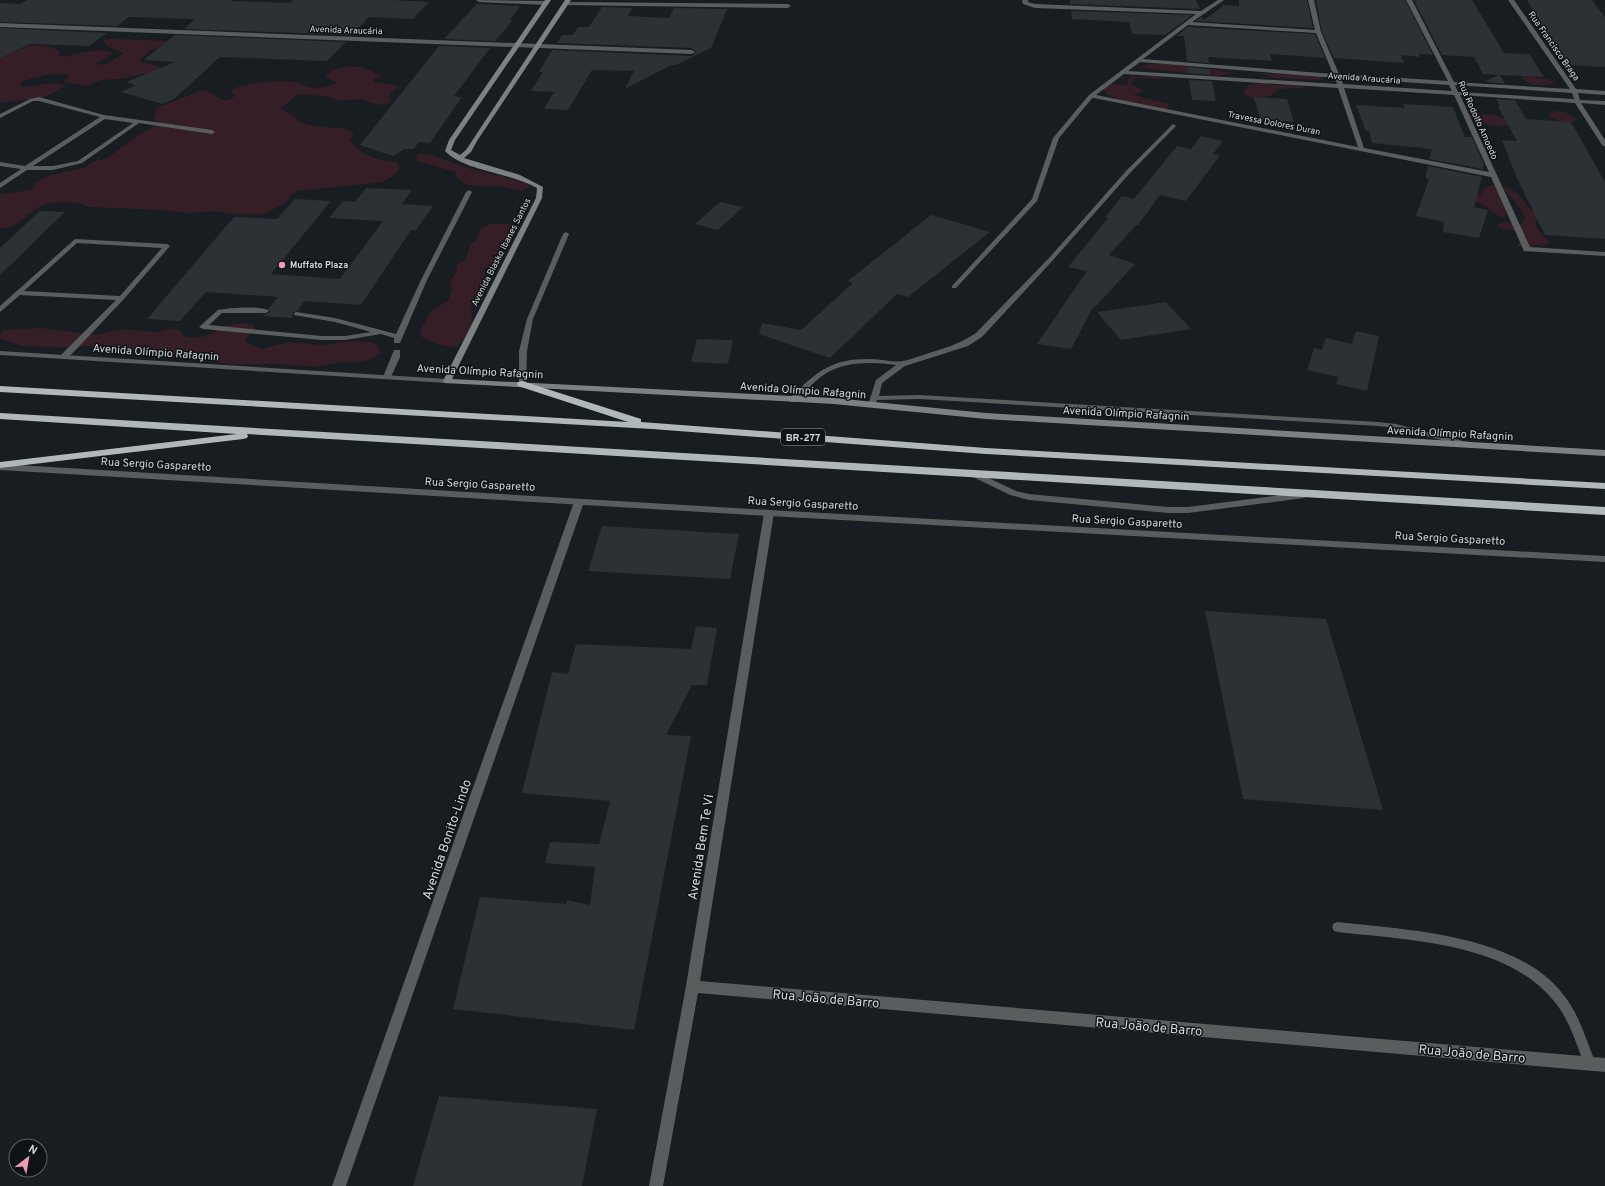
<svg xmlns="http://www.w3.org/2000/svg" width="1605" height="1186" viewBox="0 0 1605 1186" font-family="Overpass,sans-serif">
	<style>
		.green { fill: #351e25 }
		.building { fill: #2b3134 }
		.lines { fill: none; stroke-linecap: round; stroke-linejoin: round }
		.service { fill: #595d5e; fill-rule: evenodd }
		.minor { fill: #595d5e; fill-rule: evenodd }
		.tertiary { fill: #595d5e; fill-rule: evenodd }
		.secondary { fill: #7c8184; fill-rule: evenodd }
		.motorway { fill: #b0b8bb; fill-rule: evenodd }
		.poi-dot { fill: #f09ab4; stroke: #0e1416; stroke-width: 1.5 }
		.labels { text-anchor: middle; stroke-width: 3; stroke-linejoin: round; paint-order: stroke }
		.far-street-label { font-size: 9px; fill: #d3d8d9; stroke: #0e1416 }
		.far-poi-label { font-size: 9px; font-weight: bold; fill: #d3d8d9; stroke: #0e1416; text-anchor: start }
		.shield { fill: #0e1416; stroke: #989d9e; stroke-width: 1 }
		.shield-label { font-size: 10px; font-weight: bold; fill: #d3d8d9 }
		.street-label { font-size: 11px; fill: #d3d8d9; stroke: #0e1416 }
		.near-street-label { font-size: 13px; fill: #d3d8d9; stroke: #0e1416 }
	</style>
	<rect width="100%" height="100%" fill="#171d20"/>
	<g class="green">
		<path d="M 114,39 L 171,41 L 165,46 L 150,50 L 140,60 L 142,62 L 157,66 L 159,69 L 154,74 L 143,74 L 120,79 L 101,80 L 87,86 L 63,82 L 69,76 L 67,74 L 50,74 L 23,81 L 19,85 C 36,90 51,78 66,86 L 45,97 L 0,103 L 0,54 C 11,56 16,50 26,47 C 37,43 50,46 60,51 L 59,55 L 64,57 C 78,53 99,47 114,53 L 95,64 C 107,66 113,61 123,53 L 107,46 L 103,40 Z"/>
		<path d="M 1150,64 L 1169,64 L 1236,73 L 1218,76 L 1137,68 Z"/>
		<path d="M 347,67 L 361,67 L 381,75 L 382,77 L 373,79 L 374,82 L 399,86 L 389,95 L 391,103 L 378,105 L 361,99 L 339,101 L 331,97 L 303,94 L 297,95 L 280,109 C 292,113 292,116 301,122 C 306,125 316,126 323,127 C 332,129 350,124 354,136 L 350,139 C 358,155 380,161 397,162 L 400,168 L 396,174 L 383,182 L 297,191 L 292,194 L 284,204 L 264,214 L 230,214 L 215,211 L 188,213 L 165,210 L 89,207 C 85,206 84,205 81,204 C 74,201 50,202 43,205 C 25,213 21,227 0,229 L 0,194 L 31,190 L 37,182 L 47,176 L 86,167 L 93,161 L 106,159 L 127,143 L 158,123 L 153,119 L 157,108 L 202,90 C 213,90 217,101 228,100 L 235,96 L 231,90 C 244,82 278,80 295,82 C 300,82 304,86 309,87 C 317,89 330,87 336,82 L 325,78 C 331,70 338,68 347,67 Z"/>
		<path d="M 1259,73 L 1315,76 L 1322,77 L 1323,80 L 1273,78 Z"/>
		<path d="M 1157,76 L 1166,79 L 1137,78 L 1132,81 L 1132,84 L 1144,91 L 1133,95 L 1169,104 L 1167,109 C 1153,109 1113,102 1104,91 L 1104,88 L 1110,84 L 1127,85 L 1128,79 L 1130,77 Z"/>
		<path d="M 1524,76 L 1547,79 L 1556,82 C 1547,87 1529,86 1522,78 Z"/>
		<path d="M 1265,83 C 1280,88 1293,82 1307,88 L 1279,89 L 1270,96 L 1255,99 L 1243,94 L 1248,85 Z"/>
		<path d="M 1558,111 L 1565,112 L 1577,119 L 1576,121 C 1568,124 1555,121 1549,115 L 1552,112 Z"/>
		<path d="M 1468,113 C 1481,115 1500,112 1509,123 L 1505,126 L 1493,126 L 1471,119 Z"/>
		<path d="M 419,153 L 429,154 L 471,169 L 501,176 L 529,184 L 531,187 L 522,191 L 499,186 L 478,186 L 468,185 L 457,178 L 456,172 L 417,161 L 415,157 Z"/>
		<path d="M 1491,185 C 1498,186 1508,186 1514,191 C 1524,198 1527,210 1539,215 L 1535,223 L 1536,227 L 1549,241 L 1548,244 C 1535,244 1531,250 1517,246 L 1519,243 L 1528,239 C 1521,228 1506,233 1496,225 L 1505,222 L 1521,225 C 1523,222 1525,219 1524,216 C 1521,207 1506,190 1498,187 L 1495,189 L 1501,191 L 1508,210 L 1505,216 L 1500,217 L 1482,204 L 1470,199 L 1481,194 L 1484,189 Z"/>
		<path d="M 490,224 L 511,224 L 514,230 L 510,237 L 498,246 L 502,252 L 491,265 L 484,268 C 491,288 475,290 472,304 C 471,310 472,317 472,323 C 471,331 462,342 457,347 C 443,347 432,342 420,336 L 422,327 L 432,310 L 448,301 L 452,289 L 449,282 L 456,273 L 457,265 L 466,259 L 470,245 L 477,239 L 480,229 Z"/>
		<path d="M 240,323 L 252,324 L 255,329 L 248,335 L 245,342 L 262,349 L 287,342 L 323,345 L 352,341 L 371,342 L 378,346 L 381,353 L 372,359 L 359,362 L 343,362 L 316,367 L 278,364 L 229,364 L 156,355 L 147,352 L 98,345 L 69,348 L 23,346 L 0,339 L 0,334 L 4,330 L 42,328 L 96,335 L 122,329 L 158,332 L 171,328 L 180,330 L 184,336 L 193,338 L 206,336 L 227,325 Z"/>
	</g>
	<g class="building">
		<path d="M 27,0 L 232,0 L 230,1 L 290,3 L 293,0 L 393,0 L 429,2 L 413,19 L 369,17 L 352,35 L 184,29 L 195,19 L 129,17 L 117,26 L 0,22 L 0,3 L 21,4 Z"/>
		<path d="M 1070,0 L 1196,0 L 1200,9 L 1070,4 Z"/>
		<path d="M 1239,0 L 1307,0 L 1313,28 L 1196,21 L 1202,17 L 1204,20 L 1224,5 L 1239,6 Z"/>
		<path d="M 1316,0 L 1405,0 L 1433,55 L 1419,54 L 1420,57 L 1401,55 L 1404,63 L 1334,58 L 1322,32 Z"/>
		<path d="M 1414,0 L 1472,0 L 1504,53 L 1529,54 L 1544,77 L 1500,75 L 1505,84 L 1487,82 L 1486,81 L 1498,75 L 1483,74 L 1474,57 L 1442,55 Z"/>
		<path d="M 1527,0 L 1592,0 L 1605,17 L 1605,67 L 1569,65 L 1563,56 L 1560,58 Z"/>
		<path d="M 477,4 L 520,6 L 510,20 L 513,20 L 495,41 L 444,39 Z"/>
		<path d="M 602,7 L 632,8 L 628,16 L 669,18 L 674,8 L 727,9 L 711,48 L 676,65 L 671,65 L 625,89 L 634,71 L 592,70 L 568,110 L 544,109 L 554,92 L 531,91 L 543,72 L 539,72 L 552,50 L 692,56 L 696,52 L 692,48 L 557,43 L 562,35 L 573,35 L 578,27 L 589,27 Z"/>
		<path d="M 1071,11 L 1192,15 L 1165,35 L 1132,34 L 1129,22 L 1072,19 Z"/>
		<path d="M 1188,27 L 1315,34 L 1325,58 L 1270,54 L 1272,61 L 1208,57 L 1209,63 L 1187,61 L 1184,36 L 1176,36 Z"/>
		<path d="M 0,28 L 107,33 L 89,46 L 30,44 L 0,58 Z"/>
		<path d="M 175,35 L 346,42 L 327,61 L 220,57 L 174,99 L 162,104 L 121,92 L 136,85 L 126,82 L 175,62 L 144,60 Z"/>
		<path d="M 439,46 L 490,48 L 454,96 L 462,97 L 430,143 L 419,142 L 414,149 L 405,149 L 393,156 L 360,145 Z"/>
		<path d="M 1187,67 L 1210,69 L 1211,75 L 1188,73 Z"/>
		<path d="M 1189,80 L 1212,81 L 1216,101 L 1192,100 Z"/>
		<path d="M 1254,97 L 1287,99 L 1294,122 L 1260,119 Z"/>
		<path d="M 1496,99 L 1515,100 L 1526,119 L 1571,122 L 1605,182 L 1605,239 L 1545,235 L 1516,176 L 1502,140 L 1517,141 L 1498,107 L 1500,107 Z"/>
		<path d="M 1403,104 L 1453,107 L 1465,137 L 1472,137 L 1484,165 L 1483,169 L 1429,159 L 1432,149 L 1372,143 L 1369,131 L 1366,131 L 1356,105 L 1405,108 Z"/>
		<path d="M 1201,136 L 1223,141 L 1213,154 L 1220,155 L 1186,201 L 1160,195 L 1138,225 L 1136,225 L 1109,255 L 1135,264 L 1094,308 L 1093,307 L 1071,349 L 1037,344 L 1087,271 L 1068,267 L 1108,218 L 1105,217 L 1122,196 L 1134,199 L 1177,146 L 1191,149 Z"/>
		<path d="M 1428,166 L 1482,177 L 1474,207 L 1488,210 L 1479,238 L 1443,232 L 1444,222 L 1416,216 L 1429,179 L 1425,178 Z"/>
		<path d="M 366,188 L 412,190 L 402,204 L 433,206 L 416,230 L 411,230 L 361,305 L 304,301 L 298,311 L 293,312 L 292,318 L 262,316 L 270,312 L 268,309 L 278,297 L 206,292 L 180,321 L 147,319 L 234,217 L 277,219 L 295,199 L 331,201 L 271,274 L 340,279 L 383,221 L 329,218 L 343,201 L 355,202 Z"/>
		<path d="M 720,202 L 743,207 L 718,230 L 695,224 Z"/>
		<path d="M 40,211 L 65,212 L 0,275 L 0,248 Z"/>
		<path d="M 931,215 L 990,232 L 908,297 L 897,294 L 830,358 L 759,334 L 762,323 L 801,330 L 853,283 L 848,281 Z"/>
		<path d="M 1166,302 L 1191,329 L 1121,340 L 1097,312 Z"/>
		<path d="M 1356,331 L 1379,336 L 1367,391 L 1336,384 L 1338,377 L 1307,370 L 1314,348 L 1322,350 L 1326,338 L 1352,344 Z"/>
		<path d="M 697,339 L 733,340 L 728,364 L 691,362 Z"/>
		<path d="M 602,526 L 739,534 L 730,579 L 588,571 Z"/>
		<path d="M 1205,611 L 1326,619 L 1383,810 L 1243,799 Z"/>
		<path d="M 696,626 L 717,628 L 707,685 L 692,685 L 666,735 L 691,736 L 634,1030 L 453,1009 L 480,897 L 566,904 L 567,900 L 590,905 L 595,867 L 545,863 L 550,842 L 599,844 L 610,801 L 522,793 L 552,672 L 568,674 L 576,644 L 691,649 Z"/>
		<path d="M 439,1096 L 597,1109 L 582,1186 L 413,1186 Z"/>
	</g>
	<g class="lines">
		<g class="service">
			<path d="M 1089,95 L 1094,96 L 1059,138 L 1037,201 L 956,288 L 952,288 L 952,286 L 1032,199 L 1053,138 Z"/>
			<path d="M 39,97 L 104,115 L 212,130 L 215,132 L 212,134 L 139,123 L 82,163 L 53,170 L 27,170 L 0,188 L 0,183 L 21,169 L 0,166 L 0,162 L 25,166 L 100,117 L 39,101 L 33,101 L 0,118 L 0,114 L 30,99 ZM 105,119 L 133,123 L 78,161 L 53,166 L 33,166 Z"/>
			<path d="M 1173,124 L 1176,126 L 1175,127 L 1130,173 L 1054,259 L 982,337 L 968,346 L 905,366 L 882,383 L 879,396 L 919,395 L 1378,422 L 1396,424 L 1467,442 L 1468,444 L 1467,446 L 1464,446 L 1396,428 L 1378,426 L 919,399 L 877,400 L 876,404 L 870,404 L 869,402 L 876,380 L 896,365 C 873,362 846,361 825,374 C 814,381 805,392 796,402 L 790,402 L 790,398 C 817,371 832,358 872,359 C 882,359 893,363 903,361 C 909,360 916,357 923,355 C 942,349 960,344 976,333 L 1050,257 L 1126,171 Z"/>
			<path d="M 469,190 L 472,192 L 427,280 L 400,343 L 394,343 L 394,338 L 381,334 L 345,340 L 322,340 L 203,329 L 199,327 L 218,310 C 228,308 262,305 269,311 L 266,313 L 222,313 L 209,325 L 322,336 L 345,336 L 371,332 L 335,322 L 294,315 L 294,313 L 296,312 L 335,318 L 396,334 L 421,280 L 466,192 Z"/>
			<path d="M 566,232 L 569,234 L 533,319 L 527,351 L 526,384 L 522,386 L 519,386 L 519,351 L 527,319 L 563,234 Z"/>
			<path d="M 75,239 L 167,244 L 170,246 L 124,299 L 67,359 L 64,359 L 60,357 L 61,355 L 116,300 L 20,295 L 0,312 L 0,306 ZM 77,243 L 162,248 L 120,296 L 24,291 Z"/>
			<path d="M 394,350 L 400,350 L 400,357 L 390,379 L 384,379 L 383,377 Z"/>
			<path d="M 976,472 L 1016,491 L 1029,494 L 1168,507 L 1188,507 L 1304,492 L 1308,495 L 1304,498 L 1188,513 L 1168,513 L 1029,500 L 1010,495 L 973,477 L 972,475 L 973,473 Z"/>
			<path d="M 1338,922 C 1407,930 1515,934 1562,993 C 1579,1013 1586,1040 1596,1064 L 1594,1068 L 1590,1070 L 1586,1068 C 1576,1045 1570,1019 1553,1000 C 1505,942 1407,940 1338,932 L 1334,931 L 1332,927 L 1334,923 Z"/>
		</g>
		<g class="minor">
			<path d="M 476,0 L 546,1 L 549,3 L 546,5 L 479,2 Z"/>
			<path d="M 1022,0 L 1028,0 L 1028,2 L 1035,4 L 1201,11 L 1218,0 L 1224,0 L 1192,22 L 1315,30 L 1308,0 L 1314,0 L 1321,32 L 1339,74 L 1448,81 L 1406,0 L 1412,0 L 1454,82 L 1570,89 L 1508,0 L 1514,0 L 1576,89 L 1605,91 L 1605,95 L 1578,93 L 1580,100 L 1605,101 L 1605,105 L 1581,103 L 1605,140 L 1605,147 L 1602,145 L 1575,103 L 1460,95 L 1530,247 L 1605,252 L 1605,256 L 1524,251 L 1491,177 L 1089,97 L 1089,95 L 1196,14 L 1035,8 L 1023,4 ZM 1188,25 L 1316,33 L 1333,74 L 1143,59 ZM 1140,62 L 1335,78 L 1337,84 L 1128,71 ZM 1124,74 L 1338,88 L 1358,147 L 1096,95 ZM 1341,78 L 1449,85 L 1452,91 L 1343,84 ZM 1455,85 L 1572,93 L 1574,99 L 1458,92 ZM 1344,88 L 1454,95 L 1489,172 L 1364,148 Z"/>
			<path d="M 565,2 L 788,4 L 791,6 L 788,8 L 563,5 Z"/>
			<path d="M 0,23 L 692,50 L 695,52 L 692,54 L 0,27 Z"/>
			<path d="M 579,499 L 584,502 L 346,1186 L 332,1186 L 574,502 Z"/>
			<path d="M 769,510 L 774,513 L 700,981 L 1605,1058 L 1605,1072 L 698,993 L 663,1186 L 649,1186 L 686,986 L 764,513 Z"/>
		</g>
		<g class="tertiary">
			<path d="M 0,351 L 447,379 L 451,381 L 447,383 L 0,355 Z"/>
			<path d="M 0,464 L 769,510 L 1605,556 L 1605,562 L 769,516 L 0,470 Z"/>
		</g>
		<path class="secondary" d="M 545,0 L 551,0 L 455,140 L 451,150 L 460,155 L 466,150 L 565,0 L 571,0 L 477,141 L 471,152 L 464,158 L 520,175 L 543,187 L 542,198 L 452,379 L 834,398 L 986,413 L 1605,450 L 1605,456 L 986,419 L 834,404 L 444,383 L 443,381 L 536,198 L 537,188 C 509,172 466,172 445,151 L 449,140 Z"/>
		<g class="motorway">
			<path d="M 522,381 L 641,419 L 641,422 L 986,448 L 1605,483 L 1605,489 L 986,454 L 652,429 L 0,392 L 0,386 L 628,422 L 518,386 L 517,384 L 518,382 Z"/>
			<path d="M 0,413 L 1605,507 L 1605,515 L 247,434 L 248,436 L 247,438 L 243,439 L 0,468 L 0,462 L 237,434 L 0,419 Z"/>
		</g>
	</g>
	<circle class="poi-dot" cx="282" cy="265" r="4"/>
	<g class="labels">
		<g class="far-street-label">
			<text transform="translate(346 30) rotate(2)" y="3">Avenida Araucária</text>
			<text transform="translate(1554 46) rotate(55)" y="3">Rua Francisco Braga</text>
			<text transform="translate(1364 78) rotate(4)" y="3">Avenida Araucária</text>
			<text transform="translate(1478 120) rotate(66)" y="3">Rua Rodolfo Amoedo</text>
			<text transform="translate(1274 123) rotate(11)" y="3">Travessa Dolores Duran</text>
			<text transform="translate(501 252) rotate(-63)" y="3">Avenida Blasko Ibanes Santos</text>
		</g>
		<g class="far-poi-label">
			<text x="290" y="268">Muffato Plaza</text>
		</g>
		<rect class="shield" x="781" y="429" width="44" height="16" rx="3"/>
		<g class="shield-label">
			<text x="803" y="441">BR-277</text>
		</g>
		<g class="street-label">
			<text transform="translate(156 352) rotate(4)" y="4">Avenida Olímpio Rafagnin</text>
			<text transform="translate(480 371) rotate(3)" y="4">Avenida Olímpio Rafagnin</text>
			<text transform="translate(803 390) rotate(4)" y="4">Avenida Olímpio Rafagnin</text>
			<text transform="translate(1126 413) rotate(3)" y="4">Avenida Olímpio Rafagnin</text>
			<text transform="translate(1450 433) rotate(3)" y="4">Avenida Olímpio Rafagnin</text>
			<text transform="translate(156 464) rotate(3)" y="4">Rua Sergio Gasparetto</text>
			<text transform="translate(480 484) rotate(3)" y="4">Rua Sergio Gasparetto</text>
			<text transform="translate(803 503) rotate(3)" y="4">Rua Sergio Gasparetto</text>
			<text transform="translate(1127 521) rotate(3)" y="4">Rua Sergio Gasparetto</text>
			<text transform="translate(1450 538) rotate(3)" y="4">Rua Sergio Gasparetto</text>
		</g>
		<g class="near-street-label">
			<text transform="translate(446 839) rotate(-71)" y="5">Avenida Bonito-Lindo</text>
			<text transform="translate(700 847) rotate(-81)" y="5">Avenida Bem Te Vi</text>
			<text transform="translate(826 998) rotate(5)" y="5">Rua João de Barro</text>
			<text transform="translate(1149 1026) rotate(5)" y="5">Rua João de Barro</text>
			<text transform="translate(1472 1053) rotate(5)" y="5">Rua João de Barro</text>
		</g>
	</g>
	<g transform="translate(28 1158) rotate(31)"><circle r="19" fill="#0e1416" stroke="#5d6264"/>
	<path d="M0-3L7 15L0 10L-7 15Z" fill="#f09ab4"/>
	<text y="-6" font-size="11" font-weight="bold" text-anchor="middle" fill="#d3d8d9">N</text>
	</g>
</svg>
